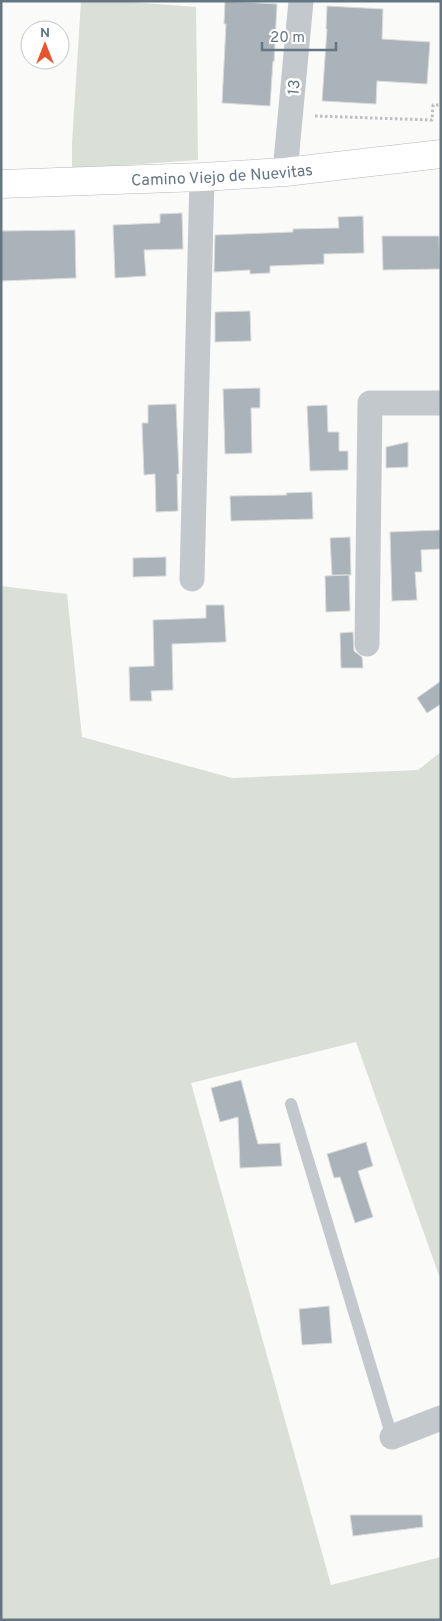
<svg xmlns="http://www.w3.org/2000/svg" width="442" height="1621" viewBox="0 0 442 1621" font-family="Overpass,sans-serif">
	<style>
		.green { fill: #dadfd7 }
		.building { fill: #aab3b9; stroke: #dcdcda }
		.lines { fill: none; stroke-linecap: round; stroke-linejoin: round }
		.secondary-casing { stroke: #b3babf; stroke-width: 29 }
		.path { stroke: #bbbfc2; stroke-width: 3; stroke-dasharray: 2.5 2.5; stroke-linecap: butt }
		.lane { stroke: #c3c8cc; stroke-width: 12 }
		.street { stroke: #c3c8cc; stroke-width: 25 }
		.secondary { stroke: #fff; stroke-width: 28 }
		.labels { text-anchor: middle; stroke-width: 5; stroke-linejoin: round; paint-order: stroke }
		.street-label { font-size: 16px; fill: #657683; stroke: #fff }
	</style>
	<rect width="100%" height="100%" fill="#fafaf8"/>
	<g class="green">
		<path d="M 81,1 L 117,1 L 196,7 L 198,160 L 72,169 L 72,143 Z"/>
		<path d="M 1,586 L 67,594 L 82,737 L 232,778 L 418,770 L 441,752 L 441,1281 L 356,1042 L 191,1083 L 331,1585 L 441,1557 L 441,1620 L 1,1620 Z"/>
	</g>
	<g class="building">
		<path d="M 225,1 L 277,4 L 274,62 L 273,61 L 270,106 L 222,103 L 226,24 L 224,24 Z"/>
		<path d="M 327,6 L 383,9 L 382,39 L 430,42 L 427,84 L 377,81 L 376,104 L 322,101 L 327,29 L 326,29 Z"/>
		<path d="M 182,213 L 183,249 L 144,250 L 146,276 L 115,278 L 113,225 L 160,223 L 160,214 Z"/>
		<path d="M 363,216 L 364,253 L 324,254 L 324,264 L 270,266 L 270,273 L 250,274 L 250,270 L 214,272 L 215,235 L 293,232 L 293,229 L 339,228 L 338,217 Z"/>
		<path d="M 75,230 L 76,278 L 1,281 L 1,231 Z"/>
		<path d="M 382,236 L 439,236 L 440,269 L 383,270 Z"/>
		<path d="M 250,311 L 251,341 L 215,342 L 215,312 Z"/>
		<path d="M 260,388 L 260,408 L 251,408 L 252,453 L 225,454 L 223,389 Z"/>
		<path d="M 176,404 L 179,474 L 177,474 L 178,511 L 156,512 L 155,474 L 144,475 L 142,423 L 148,423 L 148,405 Z"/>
		<path d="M 327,405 L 328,432 L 339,432 L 339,451 L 348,451 L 348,470 L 310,471 L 307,406 Z"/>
		<path d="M 408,442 L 408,467 L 386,468 L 386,447 Z"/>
		<path d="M 312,492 L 313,519 L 231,521 L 230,496 L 287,495 L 286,493 Z"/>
		<path d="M 441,530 L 441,549 L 421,550 L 422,572 L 415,572 L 417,600 L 392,601 L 390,532 Z"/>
		<path d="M 350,537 L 351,575 L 332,575 L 330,538 Z"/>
		<path d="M 166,557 L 166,576 L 133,577 L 133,558 Z"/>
		<path d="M 349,575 L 350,611 L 326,612 L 325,576 Z"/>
		<path d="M 206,605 L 224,605 L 226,642 L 172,644 L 173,690 L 151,691 L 152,701 L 130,701 L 129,667 L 154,666 L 153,620 L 206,618 Z"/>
		<path d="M 353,632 L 354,651 L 362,657 L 363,668 L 341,668 L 340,633 Z"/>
		<path d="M 441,681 L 441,704 L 427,713 L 417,698 Z"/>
		<path d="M 241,1080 L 258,1144 L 280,1143 L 282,1166 L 240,1168 L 238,1117 L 220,1122 L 211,1088 Z"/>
		<path d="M 366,1142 L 373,1166 L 358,1171 L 373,1217 L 355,1223 L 340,1177 L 334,1178 L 327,1154 Z"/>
		<path d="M 329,1306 L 332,1343 L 302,1345 L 299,1309 Z"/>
		<path d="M 350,1515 L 422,1515 L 423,1527 L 353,1536 Z"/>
	</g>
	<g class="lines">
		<g class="secondary-casing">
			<g id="secondary">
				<path id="s1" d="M 1,184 L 202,177 L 285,172 L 441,154"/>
			</g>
		</g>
		<path class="path" d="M 315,116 L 432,120 L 433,105 L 441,105"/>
		<path class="lane" d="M 291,1104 L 392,1437"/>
		<g class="street">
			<path d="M 285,172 L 301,1"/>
			<path d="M 192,579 L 202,177"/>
			<path d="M 367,644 L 370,403 L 441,403"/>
			<path d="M 392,1437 L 441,1418"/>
		</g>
		<use href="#secondary" class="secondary"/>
	</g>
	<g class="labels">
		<g class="street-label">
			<text transform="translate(293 87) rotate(-84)" y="6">13</text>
			<text dy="6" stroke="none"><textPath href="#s1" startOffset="221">Camino Viejo de Nuevitas</textPath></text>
		</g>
	</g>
	<rect width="442" height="1621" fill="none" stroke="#657683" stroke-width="5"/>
	<g transform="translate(45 45)"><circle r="24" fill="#ffffff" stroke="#c1c8cd"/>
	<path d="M0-4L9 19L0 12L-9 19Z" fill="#e4572e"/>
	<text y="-8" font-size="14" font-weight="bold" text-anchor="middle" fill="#657683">N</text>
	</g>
	<path d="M262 42v8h74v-8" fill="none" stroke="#657683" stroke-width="2.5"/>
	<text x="270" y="42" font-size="15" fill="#657683" stroke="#ffffff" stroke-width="4" paint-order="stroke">20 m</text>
</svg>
